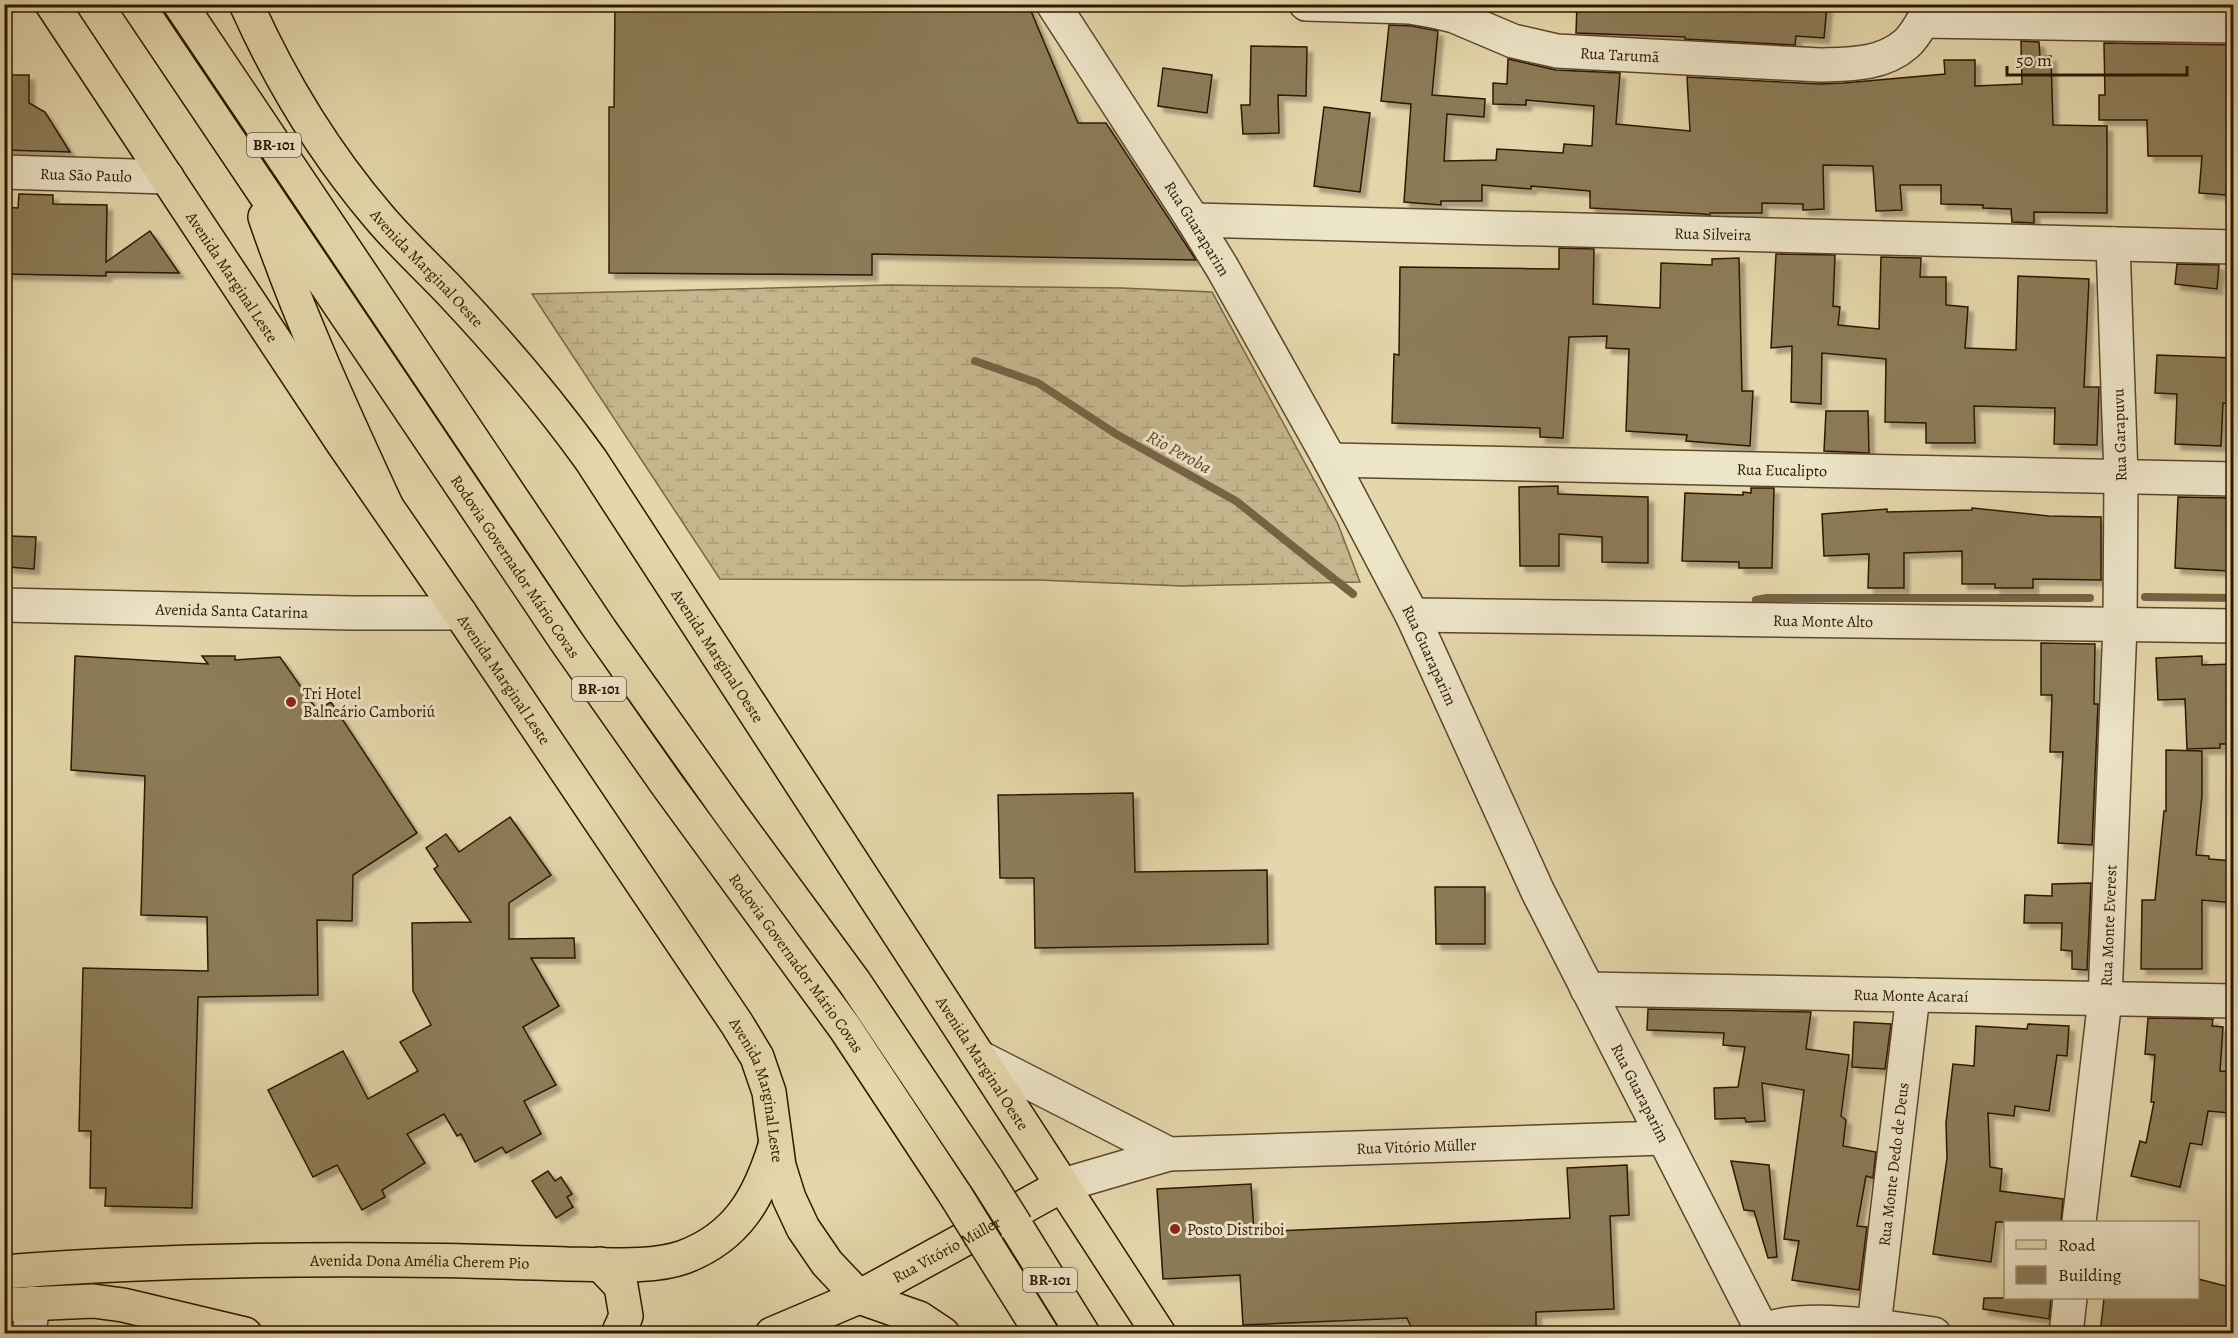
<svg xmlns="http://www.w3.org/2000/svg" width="2238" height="1338" viewBox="0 0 2238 1338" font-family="Alegreya,serif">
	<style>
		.wetland { fill: url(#wetland-marsh); stroke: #796647; stroke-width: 1.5 }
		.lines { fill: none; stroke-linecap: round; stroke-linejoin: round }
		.stream { stroke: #766344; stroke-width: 8 }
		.building { fill: #8c7b59; stroke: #2d1700; stroke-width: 1.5; filter: url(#shadow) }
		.minor-casing { stroke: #5b472b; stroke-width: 36 }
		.major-casing { stroke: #2d1700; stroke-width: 36 }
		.highway-casing { stroke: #2d1700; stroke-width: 36 }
		.minor { stroke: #ede5c8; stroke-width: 33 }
		.major { stroke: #e4d7ab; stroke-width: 33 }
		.highway { stroke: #e4d7ab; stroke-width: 33 }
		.highway-bridge-casing { stroke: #2d1700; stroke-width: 36; stroke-linecap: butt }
		.highway-bridge { stroke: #e4d7ab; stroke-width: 33 }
		.poi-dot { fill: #8f2418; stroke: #ede5c8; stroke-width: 2 }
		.labels { text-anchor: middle; stroke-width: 6; stroke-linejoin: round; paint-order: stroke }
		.shield { fill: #ede5c8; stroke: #67553c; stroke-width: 1.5 }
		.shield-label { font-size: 15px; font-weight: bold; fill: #2d1700 }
		.street-label { font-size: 16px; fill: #2d1700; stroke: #ede5c8 }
		.poi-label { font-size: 16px; fill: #2d1700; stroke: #ede5c8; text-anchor: start }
		.water-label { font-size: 18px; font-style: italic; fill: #5d4a2d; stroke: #ede5c8 }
	</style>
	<defs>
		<pattern id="wetland-marsh" width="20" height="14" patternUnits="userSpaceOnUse" patternTransform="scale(1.5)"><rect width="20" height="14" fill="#c5b68e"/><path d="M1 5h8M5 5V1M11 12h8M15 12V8" fill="none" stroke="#aa9c79"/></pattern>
		<filter id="shadow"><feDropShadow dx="5.5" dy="5.5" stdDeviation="1.5" flood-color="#0004"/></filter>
	</defs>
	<rect width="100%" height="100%" fill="#e4d7ab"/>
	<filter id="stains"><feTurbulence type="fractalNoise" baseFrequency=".00333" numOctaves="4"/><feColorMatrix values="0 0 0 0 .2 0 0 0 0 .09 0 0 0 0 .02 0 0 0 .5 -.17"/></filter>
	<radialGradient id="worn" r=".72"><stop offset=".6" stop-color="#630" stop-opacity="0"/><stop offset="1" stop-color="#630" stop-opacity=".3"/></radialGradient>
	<path class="wetland" d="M 889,285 L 1122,288 L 1212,292 L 1338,524 L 1360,582 L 1182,586 L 1039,580 L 720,579 L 532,294 Z"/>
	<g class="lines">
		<g class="stream">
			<path d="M 975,361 L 1038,383 L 1116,434 L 1236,501 L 1353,594"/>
			<path d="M 2145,597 L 2234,598"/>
			<path d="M 1756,600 L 1767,598 L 2090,598"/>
		</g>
	</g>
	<g class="building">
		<path d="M 615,4 L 1028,4 L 1078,123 L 1106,123 L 1196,260 L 872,254 L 872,275 L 609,273 L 609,107 L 614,107 Z"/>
		<path d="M 1577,4 L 1802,4 L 1827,6 L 1824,38 L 1796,36 L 1795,45 L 1685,39 L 1685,37 L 1576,33 Z"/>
		<path d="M 2103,4 L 2234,4 L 2234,7 L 2103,5 Z"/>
		<path d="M 1389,25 L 1412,26 L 1438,31 L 1432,95 L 1485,99 L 1484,117 L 1447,114 L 1444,161 L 1496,160 L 1497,149 L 1563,153 L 1564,144 L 1592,146 L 1594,106 L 1526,100 L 1526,105 L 1493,104 L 1493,83 L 1507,84 L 1508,59 L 1556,70 L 1620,73 L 1616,124 L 1690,131 L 1687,77 L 1819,84 L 1844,83 L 1945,74 L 1944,60 L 1975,60 L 1975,86 L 2022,84 L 2021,41 L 2039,42 L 2040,57 L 2051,56 L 2053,125 L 2107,126 L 2107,213 L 2034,212 L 2034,223 L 2012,222 L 2011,209 L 1983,208 L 1983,205 L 1941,204 L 1941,185 L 1900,185 L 1902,210 L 1876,211 L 1873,166 L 1823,165 L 1824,209 L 1803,210 L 1803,204 L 1762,203 L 1762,213 L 1710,213 L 1710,215 L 1704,214 L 1590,208 L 1590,191 L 1531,186 L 1531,189 L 1482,185 L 1482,201 L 1441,201 L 1441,205 L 1404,202 L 1411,104 L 1381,101 Z"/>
		<path d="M 2104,43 L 2234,45 L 2234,154 L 2228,153 L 2226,195 L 2199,193 L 2202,156 L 2148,156 L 2147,120 L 2099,120 L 2099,95 L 2105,95 Z"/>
		<path d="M 1251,46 L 1307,47 L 1306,96 L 1278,95 L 1279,133 L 1243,134 L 1241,105 L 1250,105 Z"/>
		<path d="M 1163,68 L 1212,75 L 1207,113 L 1158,106 Z"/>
		<path d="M 4,75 L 29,75 L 29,103 L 45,112 L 70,152 L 4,150 Z"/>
		<path d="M 1324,107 L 1370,113 L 1360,192 L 1314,186 Z"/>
		<path d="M 19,194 L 53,195 L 53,204 L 107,205 L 106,262 L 150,231 L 179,273 L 106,272 L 106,276 L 4,274 L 4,207 L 18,208 Z"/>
		<path d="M 1559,248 L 1594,249 L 1593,304 L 1660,308 L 1661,263 L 1712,265 L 1712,259 L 1739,258 L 1742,391 L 1753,391 L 1750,446 L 1686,441 L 1687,435 L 1626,431 L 1629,349 L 1606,348 L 1607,336 L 1569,337 L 1563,438 L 1540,437 L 1540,428 L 1392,423 L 1394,354 L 1399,355 L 1400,267 L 1559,269 Z"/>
		<path d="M 1776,254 L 1835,255 L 1833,306 L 1840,307 L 1838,325 L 1879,329 L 1881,257 L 1921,258 L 1920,277 L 1946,277 L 1946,305 L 1968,307 L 1965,348 L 2016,350 L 2018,276 L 2089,279 L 2084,387 L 2099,387 L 2097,445 L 2054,444 L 2055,408 L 1974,406 L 1975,443 L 1926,443 L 1926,423 L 1885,422 L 1886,359 L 1822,353 L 1821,404 L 1791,402 L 1792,346 L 1771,348 Z"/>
		<path d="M 2177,264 L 2219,265 L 2217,289 L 2175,284 Z"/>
		<path d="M 2157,355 L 2234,358 L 2234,404 L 2223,403 L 2221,446 L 2175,444 L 2177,394 L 2155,393 Z"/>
		<path d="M 1826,411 L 1868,411 L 1869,453 L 1824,451 Z"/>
		<path d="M 1558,486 L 1558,494 L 1648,497 L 1648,563 L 1602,562 L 1602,537 L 1559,534 L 1559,566 L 1520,566 L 1519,487 Z"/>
		<path d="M 1751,488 L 1774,488 L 1772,568 L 1739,568 L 1739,562 L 1682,561 L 1685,493 L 1743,495 L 1743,492 L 1751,493 Z"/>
		<path d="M 2178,497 L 2231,498 L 2228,571 L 2175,568 Z"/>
		<path d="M 1972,508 L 2049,516 L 2101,517 L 2101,580 L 2033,579 L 2033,588 L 1995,588 L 1995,584 L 1962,584 L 1962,551 L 1904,553 L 1904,588 L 1868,588 L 1869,554 L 1824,556 L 1822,514 L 1887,509 L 1887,512 L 1972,510 Z"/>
		<path d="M 10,536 L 36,537 L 34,569 L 8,567 Z"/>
		<path d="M 2041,643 L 2095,644 L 2094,704 L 2098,704 L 2092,845 L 2058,843 L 2063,752 L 2050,752 L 2052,695 L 2041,695 Z"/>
		<path d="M 75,656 L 208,664 L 202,656 L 235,656 L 235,660 L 280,657 L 317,710 L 331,702 L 417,833 L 353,875 L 352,921 L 317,920 L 318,995 L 198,997 L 192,1208 L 105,1206 L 106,1188 L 90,1188 L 91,1131 L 79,1131 L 83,968 L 208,971 L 207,917 L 141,915 L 145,776 L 71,770 Z"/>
		<path d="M 2202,656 L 2202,665 L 2234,664 L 2234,744 L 2220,744 L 2220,748 L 2187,749 L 2185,699 L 2158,700 L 2156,658 Z"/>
		<path d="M 2166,750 L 2202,751 L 2202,796 L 2196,855 L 2209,856 L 2209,859 L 2234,861 L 2234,903 L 2202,900 L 2202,969 L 2141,969 L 2142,900 L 2155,900 L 2164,811 L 2166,811 Z"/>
		<path d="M 1133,793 L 1135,872 L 1267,870 L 1268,944 L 1035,948 L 1034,878 L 1000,878 L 998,795 Z"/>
		<path d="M 510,817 L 551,875 L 509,903 L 509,939 L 574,938 L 575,958 L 531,958 L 559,1006 L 523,1027 L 556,1085 L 524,1101 L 541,1134 L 506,1153 L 502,1147 L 475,1162 L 461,1134 L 457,1136 L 444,1114 L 407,1134 L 425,1163 L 382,1190 L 385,1197 L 362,1210 L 337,1165 L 313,1177 L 268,1090 L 343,1051 L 368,1099 L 418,1071 L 400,1042 L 431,1025 L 413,991 L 412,923 L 471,922 L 434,869 L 438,866 L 426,848 L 446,834 L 459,852 Z"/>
		<path d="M 2091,883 L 2087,970 L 2072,969 L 2072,951 L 2061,950 L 2062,923 L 2024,923 L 2025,895 L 2052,896 L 2052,884 Z"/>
		<path d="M 1435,887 L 1485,887 L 1485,944 L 1436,944 Z"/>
		<path d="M 1648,1009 L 1811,1012 L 1806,1049 L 1849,1055 L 1841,1116 L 1846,1120 L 1843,1146 L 1876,1152 L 1873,1178 L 1866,1176 L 1857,1226 L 1867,1227 L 1859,1290 L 1792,1280 L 1799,1241 L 1784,1239 L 1804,1090 L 1762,1083 L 1765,1121 L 1746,1122 L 1745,1118 L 1715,1119 L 1714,1088 L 1738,1087 L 1745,1047 L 1723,1045 L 1724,1033 L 1647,1030 Z"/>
		<path d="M 2148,1018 L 2213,1019 L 2212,1026 L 2223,1027 L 2220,1071 L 2233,1072 L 2231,1113 L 2208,1111 L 2202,1145 L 2190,1143 L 2180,1187 L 2131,1176 L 2140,1141 L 2146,1143 L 2154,1102 L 2151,1102 L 2155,1055 L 2145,1054 Z"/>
		<path d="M 1854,1022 L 1891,1024 L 1885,1069 L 1852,1067 Z"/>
		<path d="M 2028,1024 L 2069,1026 L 2067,1056 L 2057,1055 L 2049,1111 L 2015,1106 L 2014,1116 L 1988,1113 L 1990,1167 L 2002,1169 L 2000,1191 L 2063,1199 L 2061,1222 L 1996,1222 L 1991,1262 L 1933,1254 L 1947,1158 L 1946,1123 L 1953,1064 L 1974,1066 L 1976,1026 L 2027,1029 Z"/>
		<path d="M 1731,1161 L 1769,1165 L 1777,1257 L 1768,1258 L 1754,1211 L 1744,1210 Z"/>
		<path d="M 1627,1165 L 1629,1215 L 1610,1216 L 1614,1309 L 1536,1312 L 1536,1334 L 1414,1334 L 1407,1318 L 1243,1325 L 1240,1275 L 1163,1279 L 1157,1189 L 1251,1184 L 1254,1232 L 1570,1218 L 1567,1168 Z"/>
		<path d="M 548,1171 L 555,1181 L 561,1177 L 572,1194 L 567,1197 L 573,1207 L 556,1218 L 532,1181 Z"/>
		<path d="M 2198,1279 L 2234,1288 L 2234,1334 L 2100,1334 L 2104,1298 L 2198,1298 Z"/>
		<path d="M 1984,1298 L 2051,1298 L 2049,1319 L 1983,1309 Z"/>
	</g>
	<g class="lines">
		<g class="minor-casing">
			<g id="minor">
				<path id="s1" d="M 1053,4 L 1193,220 L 1223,269 L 1330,460 L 1412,615 L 1538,892 L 1762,1330"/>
				<path id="s2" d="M 1306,4 L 1410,7 L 1433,11 L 1454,16 L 1513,41 L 1557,51 L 1820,65 C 1850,64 1882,65 1906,44 C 1913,38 1918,29 1923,21"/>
				<path d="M 1923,21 L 2234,26"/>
				<path id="s3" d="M 4,172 L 167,177"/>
				<path id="s4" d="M 1193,220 L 2234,247"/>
				<path id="s5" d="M 1330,460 L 2234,479"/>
				<path id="s6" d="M 4,605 L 351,613 L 460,613"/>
				<path id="s7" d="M 1412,615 L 2234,626"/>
				<path id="s8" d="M 1587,989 L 2234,1001"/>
				<path d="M 981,1058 L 1169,1154"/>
				<path id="s9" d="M 1063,1185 L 1169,1154 L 1664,1138"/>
				<path id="s10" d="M 2079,1222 L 2105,999 L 2120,625 L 2121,476 L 2113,244"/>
				<path d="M 29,1334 L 33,1303"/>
				<path d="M 1755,1334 C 1795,1311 1888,1328 1934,1334"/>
				<path id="s11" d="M 1873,1334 L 1913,995"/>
				<path d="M 2066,1334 L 2070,1298"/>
			</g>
		</g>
		<g class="major-casing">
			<g id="major">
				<path id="s12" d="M 52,4 L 342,442 L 460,613 L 737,1024 L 757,1057 L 769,1092 L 779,1166 L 789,1198 L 803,1228 L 827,1263 L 859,1297 L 919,1318 L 943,1334"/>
				<path id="s13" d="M 246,4 C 280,80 325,154 379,217 C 400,242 425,265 448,289 C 499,343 548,400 591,460 L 1159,1334"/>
				<path d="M 600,1264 L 621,1286 L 626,1316 L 618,1334"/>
				<path id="s14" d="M 4,1272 C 132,1262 262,1259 390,1260 C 449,1260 508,1262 567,1264 C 602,1264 651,1269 684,1257 C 737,1237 759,1198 775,1146"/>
				<path d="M 4,1305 L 93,1301 L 123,1305 L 245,1334"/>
				<path id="s15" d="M 772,1334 L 859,1297 L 1063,1185"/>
			</g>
		</g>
		<g class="highway-casing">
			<g id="highway">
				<path id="s16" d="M 137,4 L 566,641 L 668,786 L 845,1028 L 956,1196"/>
				<path d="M 180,4 L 601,631 L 728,810 L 855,983 L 987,1180"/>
				<path d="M 265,217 C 299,316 342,410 386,505"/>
				<path d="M 1016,1226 L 1083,1334"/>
				<path d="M 987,1246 L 1042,1334"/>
			</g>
		</g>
		<use href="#minor" class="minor"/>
		<use href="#major" class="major"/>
		<use href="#highway" class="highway"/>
		<g class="highway-bridge-casing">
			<g id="highway-bridge">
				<path d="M 987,1180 L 1016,1226"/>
				<path d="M 956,1196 L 987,1246"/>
			</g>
		</g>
		<use href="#highway-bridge" class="highway-bridge"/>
	</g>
	<g class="poi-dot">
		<circle cx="291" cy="702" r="6"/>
		<circle cx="1175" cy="1229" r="6"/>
	</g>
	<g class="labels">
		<g class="shield">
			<rect x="247" y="133" width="54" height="24" rx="4.5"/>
			<rect x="572" y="677" width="54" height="24" rx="4.5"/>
			<rect x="1023" y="1268" width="54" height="24" rx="4.5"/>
		</g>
		<g class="shield-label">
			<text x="274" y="150">BR-101</text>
			<text x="599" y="694">BR-101</text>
			<text x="1050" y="1285">BR-101</text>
		</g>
		<g class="street-label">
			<text dy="6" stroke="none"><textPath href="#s2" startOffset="321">Rua Tarumã</textPath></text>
			<text dy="6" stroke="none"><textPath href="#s3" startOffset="82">Rua São Paulo</textPath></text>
			<text dy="6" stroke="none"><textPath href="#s1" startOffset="267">Rua Guaraparim</textPath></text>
			<text dy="6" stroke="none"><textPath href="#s4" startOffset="520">Rua Silveira</textPath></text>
			<text dy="6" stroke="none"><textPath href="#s13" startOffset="322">Avenida Marginal Oeste</textPath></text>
			<text dy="6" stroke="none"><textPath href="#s12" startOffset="327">Avenida Marginal Leste</textPath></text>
			<text transform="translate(2119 435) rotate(-92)" y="6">Rua Garapuvu</text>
			<text dy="6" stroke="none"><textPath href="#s5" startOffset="452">Rua Eucalipto</textPath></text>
			<text dy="6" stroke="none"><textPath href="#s16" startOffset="678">Rodovia Governador Mário Covas</textPath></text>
			<text dy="6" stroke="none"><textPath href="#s6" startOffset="228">Avenida Santa Catarina</textPath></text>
			<text dy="6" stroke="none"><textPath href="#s7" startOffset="411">Rua Monte Alto</textPath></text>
			<text dy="6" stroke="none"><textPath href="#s1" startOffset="753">Rua Guaraparim</textPath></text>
			<text dy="6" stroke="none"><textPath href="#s13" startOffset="808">Avenida Marginal Oeste</textPath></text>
			<text dy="6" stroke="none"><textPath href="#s12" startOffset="813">Avenida Marginal Leste</textPath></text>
			<text dy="6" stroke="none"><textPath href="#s10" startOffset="298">Rua Monte Everest</textPath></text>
			<text dy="6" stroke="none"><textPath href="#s16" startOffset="1164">Rodovia Governador Mário Covas</textPath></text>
			<text dy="6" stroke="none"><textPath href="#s8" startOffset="324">Rua Monte Acaraí</textPath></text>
			<text dy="6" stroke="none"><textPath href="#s13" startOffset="1294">Avenida Marginal Oeste</textPath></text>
			<text dy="6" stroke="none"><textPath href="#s12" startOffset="1299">Avenida Marginal Leste</textPath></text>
			<text dy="6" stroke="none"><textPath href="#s1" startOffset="1239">Rua Guaraparim</textPath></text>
			<text dy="6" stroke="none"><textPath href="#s9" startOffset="358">Rua Vitório Müller</textPath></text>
			<text dy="6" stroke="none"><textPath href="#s11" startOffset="171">Rua Monte Dedo de Deus</textPath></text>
			<text dy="6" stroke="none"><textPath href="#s15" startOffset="194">Rua Vitório Müller</textPath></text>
			<text dy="6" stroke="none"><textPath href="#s14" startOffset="416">Avenida Dona Amélia Cherem Pio</textPath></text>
		</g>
		<g class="poi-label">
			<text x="303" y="699">Tri Hotel<tspan x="303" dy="18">Balneário Camboriú</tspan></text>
			<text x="1187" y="1235">Posto Distriboi</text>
		</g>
		<g class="water-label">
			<text transform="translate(1179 452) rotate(29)" y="6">Rio Peroba</text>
		</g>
	</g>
	<rect width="2238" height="1338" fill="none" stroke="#e4d7ab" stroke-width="24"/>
	<rect x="6" y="6" width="2226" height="1326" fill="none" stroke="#2d1700" stroke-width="3"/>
	<rect x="12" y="12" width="2214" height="1314" fill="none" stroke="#2d1700" stroke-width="1.5"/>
	<rect x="2004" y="1221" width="195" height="78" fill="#ede5c8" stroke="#a09378" stroke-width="1.5"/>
	<rect x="2016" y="1240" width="30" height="9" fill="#e4d7ab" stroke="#a09378" stroke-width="1.5"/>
	<text x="2058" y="1251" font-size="18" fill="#2d1700">Road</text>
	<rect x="2016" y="1266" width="30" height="18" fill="#8c7b59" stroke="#a09378" stroke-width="1.5"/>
	<text x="2058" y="1281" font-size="18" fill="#2d1700">Building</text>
	<path d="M2007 66v9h180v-9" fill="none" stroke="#2d1700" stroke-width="3"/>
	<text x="2016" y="66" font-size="18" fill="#2d1700" stroke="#ede5c8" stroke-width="4.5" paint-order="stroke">50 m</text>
	<rect width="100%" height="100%" filter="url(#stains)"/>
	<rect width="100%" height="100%" fill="url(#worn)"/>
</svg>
